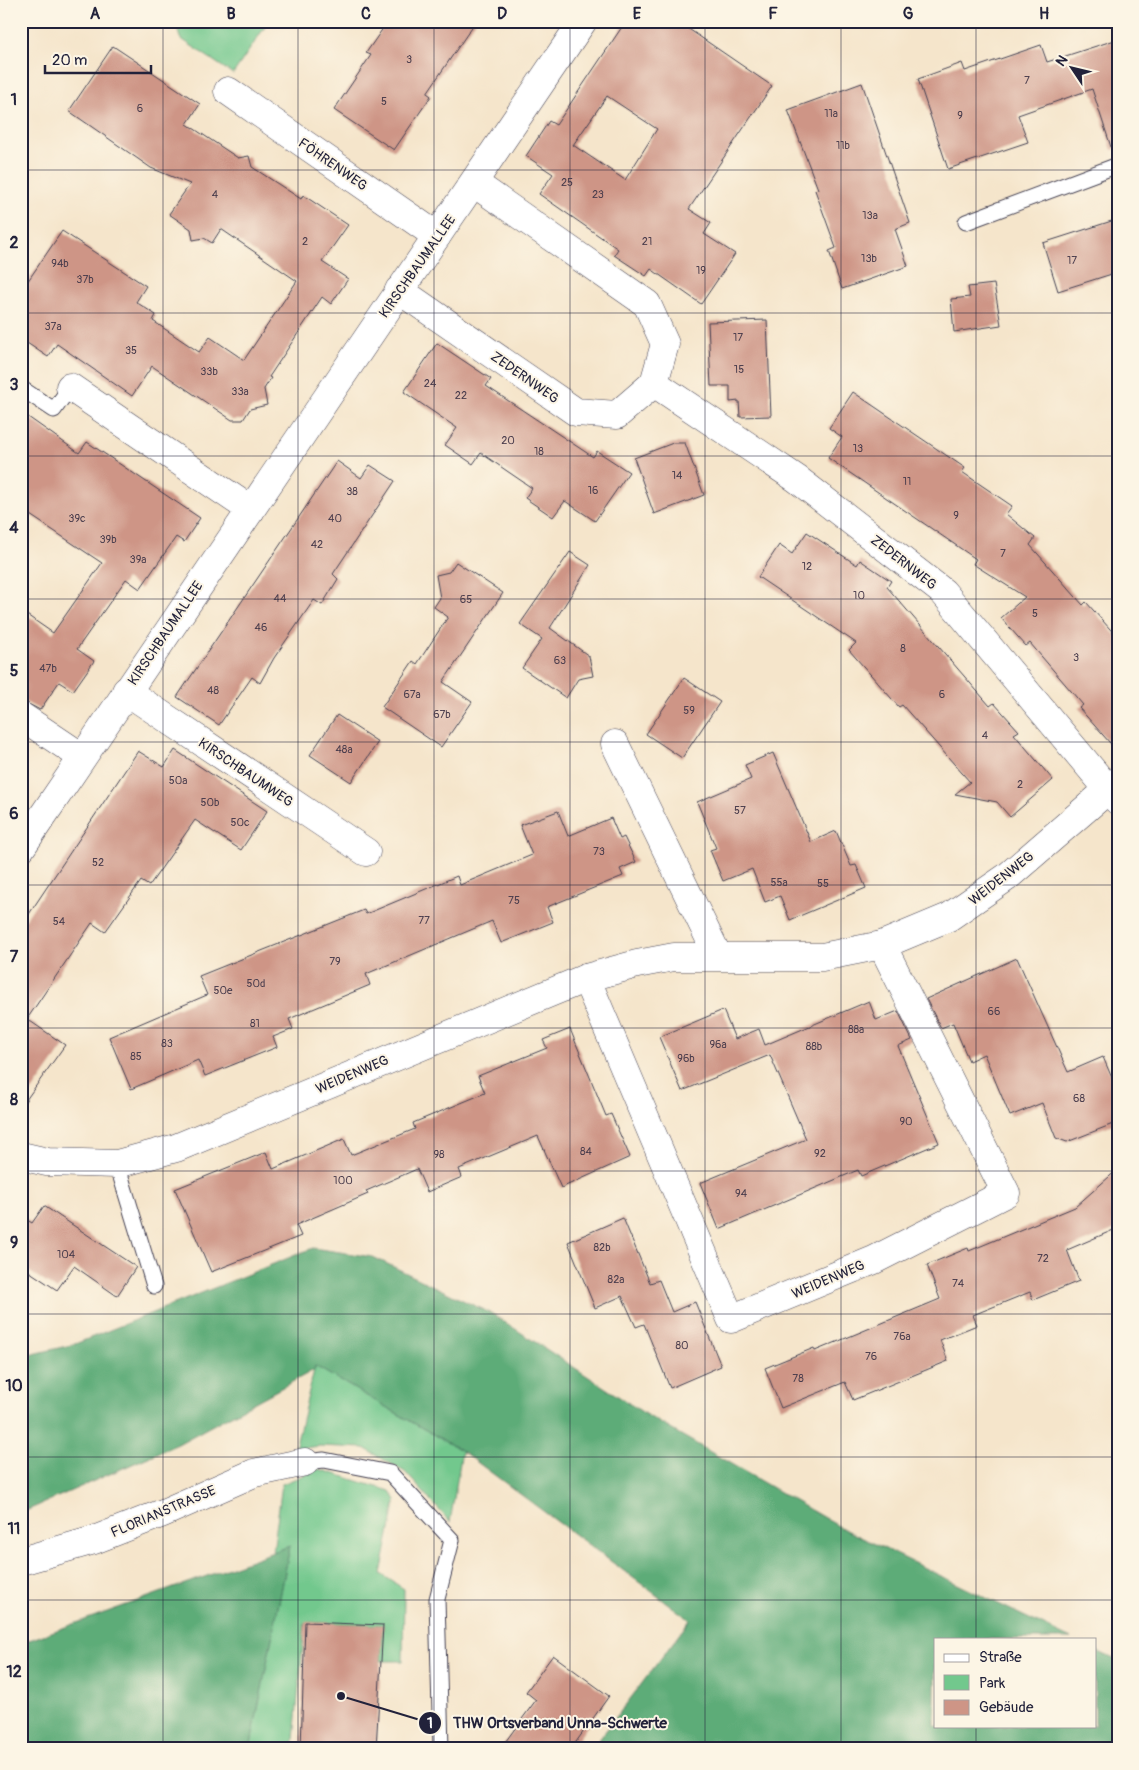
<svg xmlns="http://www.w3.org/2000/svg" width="1139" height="1770" viewBox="0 0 1139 1770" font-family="Pangolin,sans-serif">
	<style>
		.green { fill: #72c88d; stroke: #4a7564 }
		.forest { fill: #5dac78; stroke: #40675a }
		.building { fill: #ce9586; fill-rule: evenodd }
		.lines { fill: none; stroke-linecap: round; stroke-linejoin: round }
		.lane-casing { stroke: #423f51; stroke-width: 17 }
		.street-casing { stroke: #423f51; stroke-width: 29 }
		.lane { stroke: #fff; stroke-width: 15 }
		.street { stroke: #fff; stroke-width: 28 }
		.grid { fill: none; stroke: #22223b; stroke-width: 1; stroke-opacity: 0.55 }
		.labels { text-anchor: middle; stroke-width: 4; stroke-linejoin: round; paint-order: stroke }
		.number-label { font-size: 11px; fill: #4d3f4e }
		.street-label { font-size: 14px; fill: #22223b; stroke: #fcf5e5 }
		.leader { fill: none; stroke: #22223b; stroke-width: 2 }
		.callout-dot { fill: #22223b; stroke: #fcf5e5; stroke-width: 2 }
		.mark-label { font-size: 15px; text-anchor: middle; font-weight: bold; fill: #fff }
		.callout-label { font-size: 15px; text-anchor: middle; font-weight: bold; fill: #22223b; stroke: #fcf5e5; stroke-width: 4; stroke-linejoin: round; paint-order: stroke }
		.neatline { fill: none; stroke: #22223b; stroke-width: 2 }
		.grid-label { font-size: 16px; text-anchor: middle; font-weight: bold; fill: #22223b }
	</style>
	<rect width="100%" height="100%" fill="#fcf5e5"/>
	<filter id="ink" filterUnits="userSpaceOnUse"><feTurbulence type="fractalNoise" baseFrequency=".02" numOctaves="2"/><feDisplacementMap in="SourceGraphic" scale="10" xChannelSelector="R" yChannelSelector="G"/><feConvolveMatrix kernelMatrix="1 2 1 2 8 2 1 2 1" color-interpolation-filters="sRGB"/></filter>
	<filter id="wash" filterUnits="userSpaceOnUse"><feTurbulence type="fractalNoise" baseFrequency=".0096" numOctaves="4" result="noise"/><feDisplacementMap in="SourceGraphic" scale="20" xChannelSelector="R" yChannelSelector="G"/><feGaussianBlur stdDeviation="1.12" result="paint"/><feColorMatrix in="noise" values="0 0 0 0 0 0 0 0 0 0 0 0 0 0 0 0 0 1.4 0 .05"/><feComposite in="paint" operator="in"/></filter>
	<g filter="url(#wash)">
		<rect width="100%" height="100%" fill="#f5e5cb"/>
		<g class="green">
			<path d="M 175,21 L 269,21 L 233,74 L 180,38 Z"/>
			<path d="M 315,1366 L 462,1451 L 450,1522 L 405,1472 L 364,1448 L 320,1446 L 295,1449 Z"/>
			<path d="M 319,1469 L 390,1491 L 396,1500 L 381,1574 L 404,1589 L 403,1661 L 381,1661 L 383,1625 L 305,1622 L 293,1749 L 250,1749 L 290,1546 L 273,1552 L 282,1484 Z"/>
		</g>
		<g class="forest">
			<path d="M 313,1248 L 373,1257 L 494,1315 L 650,1417 L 840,1527 L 1071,1639 L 935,1639 L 935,1726 L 1095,1726 L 1095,1650 L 1118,1661 L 1118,1749 L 592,1749 L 690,1620 L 462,1451 L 315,1366 L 314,1370 L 178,1444 L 21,1513 L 21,1357 L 75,1344 Z"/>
			<path d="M 290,1546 L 250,1749 L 21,1749 L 21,1643 Z"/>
		</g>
		<g id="blocks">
			<g class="building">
				<path d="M 388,21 L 476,21 L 427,93 L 431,96 L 394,150 L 334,110 L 371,55 L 366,53 Z"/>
				<path d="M 626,21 L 677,21 L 772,86 L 689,209 L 711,223 L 704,234 L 735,254 L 701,304 L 651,269 L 646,276 L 614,255 L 618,249 L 539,194 L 553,174 L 526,156 L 549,121 L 556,125 ZM 607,96 L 657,129 L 625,180 L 573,145 Z"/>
				<path d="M 1118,39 L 1118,149 L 1112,150 L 1092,89 L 1018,115 L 1028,142 L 948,169 L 918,79 L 962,63 L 965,71 L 1041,45 L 1047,62 Z"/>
				<path d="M 113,46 L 200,104 L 187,124 L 238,158 L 249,156 L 252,167 L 301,199 L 303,195 L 348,225 L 322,262 L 348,279 L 331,304 L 322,297 L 269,377 L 271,378 L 264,389 L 267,405 L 250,409 L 243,420 L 232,420 L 152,366 L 132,396 L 57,344 L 48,357 L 21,339 L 21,291 L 62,231 L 146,286 L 136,302 L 156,315 L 153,321 L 199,352 L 210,337 L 244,360 L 297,281 L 221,229 L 212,243 L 204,238 L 193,240 L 191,229 L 169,214 L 190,184 L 151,168 L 69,111 Z"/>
				<path d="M 862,83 L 910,223 L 895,229 L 908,266 L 842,289 L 829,251 L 836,248 L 815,190 L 818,189 L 788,110 Z"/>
				<path d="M 1118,219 L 1118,272 L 1058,291 L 1043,243 Z"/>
				<path d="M 994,284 L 1001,325 L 954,332 L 951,299 L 970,297 L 968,287 Z"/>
				<path d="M 767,320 L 771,416 L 740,417 L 739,401 L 730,402 L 730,386 L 711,386 L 708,322 Z"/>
				<path d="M 437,343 L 491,379 L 486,386 L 593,457 L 597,451 L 629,472 L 595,521 L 565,501 L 553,517 L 525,498 L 532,488 L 507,471 L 481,453 L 473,464 L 445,445 L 457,428 L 404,392 Z"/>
				<path d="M 853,392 L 965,468 L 962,472 L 1012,506 L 1006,514 L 1035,538 L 1030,545 L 1083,605 L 1086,602 L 1118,638 L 1118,752 L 1079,708 L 1083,705 L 1030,643 L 1026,646 L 1001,618 L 1025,597 L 973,564 L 976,559 L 828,458 L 842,437 L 829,428 Z"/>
				<path d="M 21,412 L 79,453 L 87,442 L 200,518 L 184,542 L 176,537 L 140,589 L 126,579 L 77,649 L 94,661 L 73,691 L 59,682 L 40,710 L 21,700 L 21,611 L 53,633 L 102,563 L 21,509 Z"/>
				<path d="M 673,443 L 685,443 L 704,495 L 654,514 L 634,458 Z"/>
				<path d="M 337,461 L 361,478 L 370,465 L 395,481 L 333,574 L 338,579 L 322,605 L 314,600 L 274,658 L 260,683 L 252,677 L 219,725 L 177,697 Z"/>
				<path d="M 807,532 L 857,565 L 860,560 L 891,581 L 887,587 L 990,706 L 994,703 L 1019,731 L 1014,734 L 1053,780 L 1010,817 L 997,802 L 955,794 L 970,782 L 902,705 L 899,707 L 849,650 L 856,643 L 758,577 L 779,545 L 792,554 Z"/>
				<path d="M 570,552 L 590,565 L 550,628 L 589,656 L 593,676 L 578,679 L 566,698 L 522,668 L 542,639 L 520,624 Z"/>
				<path d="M 456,562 L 503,593 L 443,682 L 472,702 L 441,747 L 382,707 L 413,661 L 417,664 L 448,617 L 434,607 L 440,598 L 436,575 L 449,572 Z"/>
				<path d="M 684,678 L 720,702 L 682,758 L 646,734 Z"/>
				<path d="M 337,715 L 378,742 L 351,782 L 310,755 Z"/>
				<path d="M 175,750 L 267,811 L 241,850 L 195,820 L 149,886 L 141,881 L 105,932 L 92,923 L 27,1019 L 65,1045 L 21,1107 L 21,926 L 138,751 L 164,767 Z"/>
				<path d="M 773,753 L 811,842 L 836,831 L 851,866 L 856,865 L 866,888 L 790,920 L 780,896 L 765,902 L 752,869 L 723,881 L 710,850 L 716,848 L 697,802 L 751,779 L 745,765 Z"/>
				<path d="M 558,811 L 568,836 L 611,818 L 620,839 L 624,837 L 636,862 L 620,869 L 623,876 L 547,907 L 553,922 L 501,943 L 492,921 L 366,974 L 370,985 L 289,1019 L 293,1029 L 273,1037 L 277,1047 L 205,1076 L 198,1060 L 131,1089 L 109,1037 L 207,995 L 199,976 L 364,910 L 366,914 L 457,876 L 460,885 L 532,855 L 520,825 Z"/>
				<path d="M 1017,958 L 1068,1072 L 1103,1057 L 1118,1092 L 1118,1122 L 1067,1142 L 1056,1138 L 1042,1103 L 1010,1116 L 984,1054 L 969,1061 L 953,1023 L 941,1028 L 926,999 Z"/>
				<path d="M 869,1001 L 876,1020 L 898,1011 L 912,1040 L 898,1046 L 939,1143 L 861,1176 L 858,1170 L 719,1229 L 700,1183 L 806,1139 L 770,1055 L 682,1091 L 659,1037 L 723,1010 L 735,1039 L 759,1029 L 765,1045 Z"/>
				<path d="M 570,1029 L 606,1116 L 611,1114 L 630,1157 L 561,1188 L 538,1136 L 459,1169 L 462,1177 L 427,1192 L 417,1169 L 366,1191 L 368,1194 L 296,1225 L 301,1236 L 211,1272 L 175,1189 L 266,1152 L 273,1169 L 344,1139 L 351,1155 L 415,1129 L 413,1123 L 485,1093 L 478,1076 L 547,1048 L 543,1040 Z"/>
				<path d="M 1118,1169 L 1118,1228 L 1067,1250 L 1079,1281 L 1033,1300 L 1030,1292 L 973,1315 L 977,1325 L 940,1340 L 948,1361 L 853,1400 L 845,1382 L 781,1408 L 765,1368 L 814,1348 L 815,1351 L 940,1299 L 927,1265 L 968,1248 L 969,1251 L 1075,1207 Z"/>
				<path d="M 44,1206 L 136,1267 L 117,1296 L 74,1266 L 57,1290 L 21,1266 L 21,1216 L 32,1223 Z"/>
				<path d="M 623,1218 L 650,1283 L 659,1280 L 672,1312 L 695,1302 L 721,1366 L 670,1388 L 644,1324 L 636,1327 L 622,1296 L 595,1308 L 568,1242 Z"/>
				<path d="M 305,1622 L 383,1625 L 376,1749 L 301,1749 Z"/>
				<path d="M 553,1655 L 609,1696 L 571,1749 L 500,1749 L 536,1700 L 526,1692 Z"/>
			</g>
		</g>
	</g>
	<g filter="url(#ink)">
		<use href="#blocks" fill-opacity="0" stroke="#423f51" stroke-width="1"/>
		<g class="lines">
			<g class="lane-casing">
				<g id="lane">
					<path d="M 966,222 L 1118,165"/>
					<path d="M 21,388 L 54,410 L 70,387"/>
					<path d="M 117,1164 L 154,1286"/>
					<path d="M 305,1462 L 324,1460 L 390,1473 L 452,1540 L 437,1599 L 441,1749"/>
				</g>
			</g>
			<g class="street-casing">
				<g id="street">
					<path d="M 228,91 L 437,236"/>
					<path d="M 399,290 L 576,412 L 617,415 L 654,383 L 665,344 L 647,304 L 474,183"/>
					<path d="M 654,383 L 797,479 L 943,592 L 1118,801"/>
					<path d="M 70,387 L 251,510"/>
					<path d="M 126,691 L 366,852"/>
					<path d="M 21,716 L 82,757"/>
					<path d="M 615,744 L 718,956"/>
					<path d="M 21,848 L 583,21"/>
					<path d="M 586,978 L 731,1319 L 874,1260 L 1006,1193 L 882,945"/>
					<path d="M 21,1156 L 47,1162 L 117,1164 L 176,1148 L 586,978 L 637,964 L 674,957 L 822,957 L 882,945 L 949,917 L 1007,877 L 1118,781"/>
					<path d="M 21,1561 L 94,1540 L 163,1513 L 254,1473 L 305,1462"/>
				</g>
			</g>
			<use href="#lane" class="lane"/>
			<use href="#street" class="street"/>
		</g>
	</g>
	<path class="grid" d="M 163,21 L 163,1749M 298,21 L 298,1749M 434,21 L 434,1749M 570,21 L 570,1749M 705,21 L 705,1749M 841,21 L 841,1749M 976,21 L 976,1639M 21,170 L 1118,170M 21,313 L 1118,313M 21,456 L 1118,456M 21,599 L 1118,599M 21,742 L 1118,742M 21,885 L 1118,885M 21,1028 L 1118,1028M 21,1171 L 1118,1171M 21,1314 L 1118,1314M 21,1457 L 1118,1457M 21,1600 L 1118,1600M 976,1726 L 976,1749"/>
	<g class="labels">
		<g class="number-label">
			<text x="409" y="63">3</text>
			<text x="1027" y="84">7</text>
			<text x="384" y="105">5</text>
			<text x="140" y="112">6</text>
			<text x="831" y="117">11a</text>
			<text x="960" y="119">9</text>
			<text x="843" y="149">11b</text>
			<text x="567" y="186">25</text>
			<text x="215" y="198">4</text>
			<text x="598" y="198">23</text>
			<text x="870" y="219">13a</text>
			<text x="305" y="245">2</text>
			<text x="647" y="245">21</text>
			<text x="869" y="262">13b</text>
			<text x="1072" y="264">17</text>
			<text x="60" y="267">94b</text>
			<text x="701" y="274">19</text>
			<text x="85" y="283">37b</text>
			<text x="53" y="330">37a</text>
			<text x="738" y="341">17</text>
			<text x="131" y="354">35</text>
			<text x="739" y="373">15</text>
			<text x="209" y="375">33b</text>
			<text x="430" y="387">24</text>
			<text x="240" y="395">33a</text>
			<text x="461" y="399">22</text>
			<text x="508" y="444">20</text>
			<text x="858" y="452">13</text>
			<text x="539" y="455">18</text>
			<text x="677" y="479">14</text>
			<text x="907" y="485">11</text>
			<text x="593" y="494">16</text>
			<text x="352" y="495">38</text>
			<text x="956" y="519">9</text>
			<text x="77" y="522">39c</text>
			<text x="335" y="522">40</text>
			<text x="108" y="543">39b</text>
			<text x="317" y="548">42</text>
			<text x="1003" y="557">7</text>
			<text x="138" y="563">39a</text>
			<text x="807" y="570">12</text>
			<text x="859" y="599">10</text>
			<text x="280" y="602">44</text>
			<text x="466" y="603">65</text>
			<text x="1035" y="617">5</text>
			<text x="261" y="631">46</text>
			<text x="903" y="652">8</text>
			<text x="1076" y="661">3</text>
			<text x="560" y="664">63</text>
			<text x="48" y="672">47b</text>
			<text x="213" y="694">48</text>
			<text x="412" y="698">67a</text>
			<text x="942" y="698">6</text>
			<text x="689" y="714">59</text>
			<text x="442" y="718">67b</text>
			<text x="985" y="739">4</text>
			<text x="344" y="753">48a</text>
			<text x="178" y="784">50a</text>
			<text x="1020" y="788">2</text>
			<text x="210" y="806">50b</text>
			<text x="740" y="814">57</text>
			<text x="240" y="826">50c</text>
			<text x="599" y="855">73</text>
			<text x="98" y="866">52</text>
			<text x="779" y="886">55a</text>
			<text x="823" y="887">55</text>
			<text x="514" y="904">75</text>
			<text x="424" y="924">77</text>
			<text x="59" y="925">54</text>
			<text x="335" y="965">79</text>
			<text x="256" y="987">50d</text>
			<text x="223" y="994">50e</text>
			<text x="994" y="1015">66</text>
			<text x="255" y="1027">81</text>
			<text x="856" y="1033">88a</text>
			<text x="167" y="1047">83</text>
			<text x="718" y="1048">96a</text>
			<text x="814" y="1050">88b</text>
			<text x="136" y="1060">85</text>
			<text x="686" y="1062">96b</text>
			<text x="1079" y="1102">68</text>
			<text x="906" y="1125">90</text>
			<text x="586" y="1155">84</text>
			<text x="820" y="1157">92</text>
			<text x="439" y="1158">98</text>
			<text x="343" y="1184">100</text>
			<text x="741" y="1197">94</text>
			<text x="602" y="1251">82b</text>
			<text x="66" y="1258">104</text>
			<text x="1043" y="1262">72</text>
			<text x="616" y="1283">82a</text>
			<text x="958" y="1287">74</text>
			<text x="902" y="1340">76a</text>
			<text x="682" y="1349">80</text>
			<text x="871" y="1360">76</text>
			<text x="798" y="1382">78</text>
		</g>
		<g class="street-label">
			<text transform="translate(333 164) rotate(35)" y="5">FÖHRENWEG</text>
			<text transform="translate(417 266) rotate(-55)" y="5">KIRSCHBAUMALLEE</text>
			<text transform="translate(525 377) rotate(35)" y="5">ZEDERNWEG</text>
			<text transform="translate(904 562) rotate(38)" y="5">ZEDERNWEG</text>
			<text transform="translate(165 633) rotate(-56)" y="5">KIRSCHBAUMALLEE</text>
			<text transform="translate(246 772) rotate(34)" y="5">KIRSCHBAUMWEG</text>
			<text transform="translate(1001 878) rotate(-38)" y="5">WEIDENWEG</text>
			<text transform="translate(352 1074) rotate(-23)" y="5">WEIDENWEG</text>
			<text transform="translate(828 1279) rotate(-23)" y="5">WEIDENWEG</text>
			<text transform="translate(163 1511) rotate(-23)" y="5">FLORIANSTRASSE</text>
		</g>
	</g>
	<path class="leader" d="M341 1696L430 1723"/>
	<g class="callout-dot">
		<circle cx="341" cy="1696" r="5"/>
		<circle cx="430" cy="1723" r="12"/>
	</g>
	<g class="mark-label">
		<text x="430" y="1728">1</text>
	</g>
	<g class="callout-label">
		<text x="560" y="1728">THW Ortsverband Unna-Schwerte</text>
	</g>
	<rect width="1139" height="1770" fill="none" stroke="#fcf5e5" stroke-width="55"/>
	<rect x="934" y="1638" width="162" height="90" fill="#fcf5e5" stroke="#a5a1a1"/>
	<rect x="944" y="1654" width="25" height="8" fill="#ffffff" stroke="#a5a1a1"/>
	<text x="979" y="1662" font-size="15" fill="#22223b">Straße</text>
	<rect x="944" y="1675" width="25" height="15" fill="#72c88d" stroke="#a5a1a1"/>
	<text x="979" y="1688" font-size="15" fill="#22223b">Park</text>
	<rect x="944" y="1700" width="25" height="15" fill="#ce9586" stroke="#a5a1a1"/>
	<text x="979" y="1712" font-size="15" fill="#22223b">Gebäude</text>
	<g transform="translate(1072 68) rotate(305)" stroke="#fcf5e5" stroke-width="4" paint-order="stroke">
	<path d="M0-4L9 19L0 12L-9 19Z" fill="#22223b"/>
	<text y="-8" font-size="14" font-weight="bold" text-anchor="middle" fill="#22223b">N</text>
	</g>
	<path d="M45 65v8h106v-8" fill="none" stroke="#22223b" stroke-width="2.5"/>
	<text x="52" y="65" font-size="15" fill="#22223b" stroke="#fcf5e5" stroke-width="4" paint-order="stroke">20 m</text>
	<rect x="28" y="28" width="1084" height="1714" class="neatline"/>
	<g class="grid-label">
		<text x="95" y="19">A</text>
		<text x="231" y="19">B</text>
		<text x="366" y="19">C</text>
		<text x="502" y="19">D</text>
		<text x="637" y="19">E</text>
		<text x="773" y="19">F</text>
		<text x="908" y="19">G</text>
		<text x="1044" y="19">H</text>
		<text x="14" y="105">1</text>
		<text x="14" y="248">2</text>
		<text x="14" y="390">3</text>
		<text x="14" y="533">4</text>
		<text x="14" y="676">5</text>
		<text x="14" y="819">6</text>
		<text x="14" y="962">7</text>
		<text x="14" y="1105">8</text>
		<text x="14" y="1248">9</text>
		<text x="14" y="1391">10</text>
		<text x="14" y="1534">11</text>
		<text x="14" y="1677">12</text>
	</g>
</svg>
